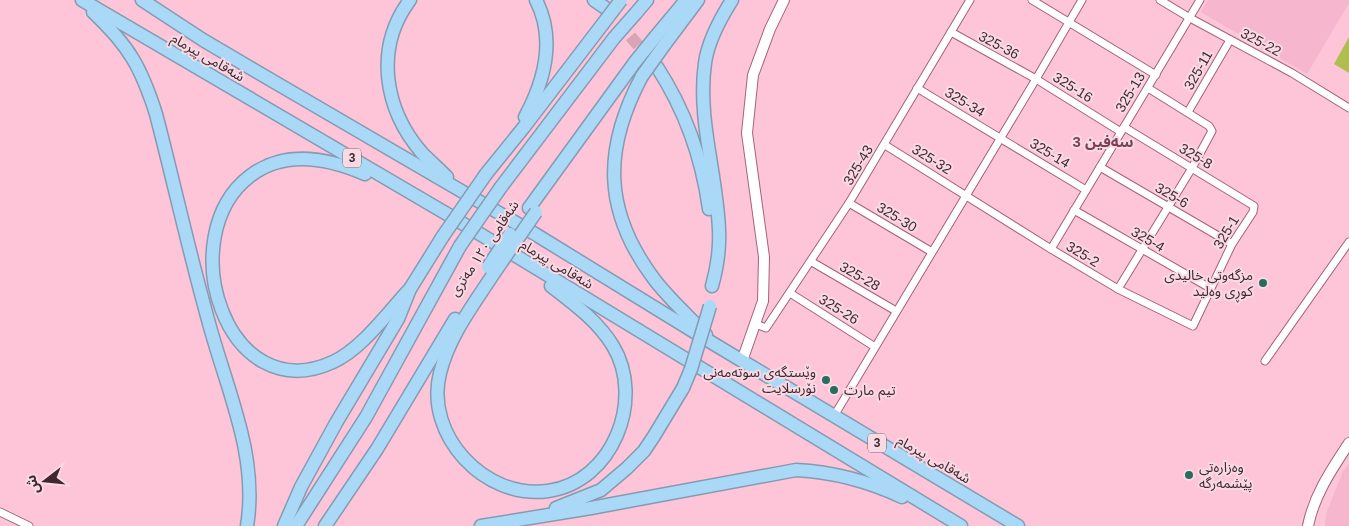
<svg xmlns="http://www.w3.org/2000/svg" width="1349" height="526" viewBox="0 0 1349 526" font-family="Arial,'Noto Sans Arabic',sans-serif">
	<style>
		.built { fill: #f6b6cd }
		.green { fill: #b0be4f }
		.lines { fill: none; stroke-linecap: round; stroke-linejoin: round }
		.highway-tunnel { stroke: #d8a5b7; stroke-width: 12; stroke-dasharray: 12 6; stroke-linecap: butt }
		.street-casing { stroke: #a3627b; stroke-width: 9 }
		.secondary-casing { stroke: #a3627b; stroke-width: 12 }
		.highway-casing { stroke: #859bb2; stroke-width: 15 }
		.street { stroke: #fff; stroke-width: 7 }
		.secondary { stroke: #fff; stroke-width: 10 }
		.highway { stroke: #a9d9f7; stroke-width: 12 }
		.highway-bridge-casing { stroke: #859bb2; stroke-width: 15; stroke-linecap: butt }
		.highway-bridge { stroke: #a9d9f7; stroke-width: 12 }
		.poi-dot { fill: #296c5d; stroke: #f8dae4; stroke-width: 2 }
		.labels { text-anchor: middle; stroke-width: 4; stroke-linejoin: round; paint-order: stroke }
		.shield { fill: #f8dae4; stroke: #795d67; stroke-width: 1 }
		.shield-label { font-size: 12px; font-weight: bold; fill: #422731 }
		.street-label { font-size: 14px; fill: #422731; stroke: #f8dae4 }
		.poi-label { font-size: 14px; fill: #422731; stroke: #f8dae4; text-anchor: end }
		.neighbourhood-label { font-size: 15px; font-weight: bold; fill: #7c3f57; stroke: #f8dae4 }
	</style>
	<rect width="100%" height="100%" fill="#fec4d8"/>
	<g class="built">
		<path d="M 1208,0 L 1349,0 L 1349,3 L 1307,74 L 1201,12 Z"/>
		<path d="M 1349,464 L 1349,526 L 1325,526 L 1326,514 L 1343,471 Z"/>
	</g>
	<path class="green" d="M 1349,37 L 1349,73 L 1334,64 Z"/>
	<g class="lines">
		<path class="highway-tunnel" d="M 607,9 L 650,59"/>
		<g class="street-casing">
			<g id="street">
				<path d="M 1032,0 L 1156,75"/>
				<path d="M 1160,0 L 1190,18 L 1292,73 L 1349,108"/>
				<path d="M 951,32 L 1036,79 L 1121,132"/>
				<path d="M 917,88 L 1086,190"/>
				<path d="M 1188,112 L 1230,40"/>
				<path d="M 885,145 L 1051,249 L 1118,289 L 1193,326 L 1232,244 L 1253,212 L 1254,206 L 1124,127"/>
				<path d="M 1100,167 L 1232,244"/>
				<path d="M 849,203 L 932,252"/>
				<path d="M 1074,210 L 1210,288"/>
				<path d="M 1051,249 L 1200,0"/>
				<path d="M 812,262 L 896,311"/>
				<path d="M 1118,289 L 1192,168 L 1212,131 L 1209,126 L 1148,88"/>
				<path d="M 790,293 L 875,347"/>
				<path d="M 756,324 L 766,328 L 849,203 L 970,0"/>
				<path d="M 1265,361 L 1349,242"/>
				<path d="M 834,416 L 1036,79 L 1082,0"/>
				<path d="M 0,512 L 29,526"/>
			</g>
		</g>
		<g class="secondary-casing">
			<g id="secondary">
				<path d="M 742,361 L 763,301 L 764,257 L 747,133 L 753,75 L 770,29 L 784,0"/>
				<path d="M 1308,526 C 1314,495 1332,469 1349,443"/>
			</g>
		</g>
		<g class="highway-casing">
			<g id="highway">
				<path d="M 82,0 L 447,214 L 961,526"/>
				<path d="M 142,0 L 203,40 L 271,80 L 535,234 L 714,344 L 1018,526"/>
				<path d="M 410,0 C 374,48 384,109 422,153 C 430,161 439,169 447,177"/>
				<path d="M 594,0 L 607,9"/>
				<path d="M 93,12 C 129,46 141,67 156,114 C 175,187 191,261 212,334 C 230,397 258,459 247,526"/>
				<path d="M 636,13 L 647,0"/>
				<path d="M 656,36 L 686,0"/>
				<path d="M 665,44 L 698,0"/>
				<path d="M 657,67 C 685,110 702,158 709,209"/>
				<path d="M 642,76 C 603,149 603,211 654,279 C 669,299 689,316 706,335"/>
				<path d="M 525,117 C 545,80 556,39 536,0"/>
				<path d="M 365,174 C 328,158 285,149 250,176 C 171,236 226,411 333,362 C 362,349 388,312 410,289"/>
				<path d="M 486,174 L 524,127 L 602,25"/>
				<path d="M 501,187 L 614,38"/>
				<path d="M 529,208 L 635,62"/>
				<path d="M 494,273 C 474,304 449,336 440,373 C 424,435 485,500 548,491 C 613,482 645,399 613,346 C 598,321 573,303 551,286"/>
				<path d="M 712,286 C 717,268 720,249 719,230 C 717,174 697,119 705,63 C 708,41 720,19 732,0"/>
				<path d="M 556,508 L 601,490 L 627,468 L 644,451 L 654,436 L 683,388"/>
				<path d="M 284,526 L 301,487 L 336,423 L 398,319 L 410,289 L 443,236"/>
				<path d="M 296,526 L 366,417 L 460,246"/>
				<path d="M 325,526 L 377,449 L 455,319"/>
				<path d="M 481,526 L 591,508 L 796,470 C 834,472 868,481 902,497"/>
			</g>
		</g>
		<use href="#street" class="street"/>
		<use href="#secondary" class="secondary"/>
		<use href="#highway" class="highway"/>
		<g class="highway-bridge-casing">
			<g id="highway-bridge">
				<path d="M 602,25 L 621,0"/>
				<path d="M 614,38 L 636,13"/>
				<path d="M 635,62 L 656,36"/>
				<path d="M 642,76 L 665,44"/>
				<path d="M 443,236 L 486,174"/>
				<path d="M 460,246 L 501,187"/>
				<path d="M 488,267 L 510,234"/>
				<path d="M 494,273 L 536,212"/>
				<path d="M 683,388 L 691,369 L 710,306"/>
			</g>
		</g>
		<use href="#highway-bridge" class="highway-bridge"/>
	</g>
	<g class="poi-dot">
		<circle cx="1263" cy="283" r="5"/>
		<circle cx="826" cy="380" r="5"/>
		<circle cx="834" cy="390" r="5"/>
		<circle cx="1189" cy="475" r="5"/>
	</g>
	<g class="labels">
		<g class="shield">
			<rect x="343" y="148.5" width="18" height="19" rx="4"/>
			<rect x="868" y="433.5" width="18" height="19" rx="4"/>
		</g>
		<g class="shield-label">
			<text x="352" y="162">3</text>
			<text x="877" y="447">3</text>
		</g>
		<g class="street-label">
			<text transform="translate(1261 42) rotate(28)" y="5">325-22</text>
			<text transform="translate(999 45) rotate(28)" y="5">325-36</text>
			<text transform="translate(208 57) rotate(30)" y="5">شەقامی پیرمام</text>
			<text transform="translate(1198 70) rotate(-60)" y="5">325-11</text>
			<text transform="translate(1073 87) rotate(32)" y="5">325-16</text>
			<text transform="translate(1130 92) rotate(-59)" y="5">325-13</text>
			<text transform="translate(965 102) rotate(31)" y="5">325-34</text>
			<text transform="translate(1050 153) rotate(31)" y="5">325-14</text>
			<text transform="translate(1196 156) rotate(31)" y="5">325-8</text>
			<text transform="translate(932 159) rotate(32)" y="5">325-32</text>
			<text transform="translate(858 165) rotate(-59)" y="5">325-43</text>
			<text transform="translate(1172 195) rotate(30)" y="5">325-6</text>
			<text transform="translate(897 217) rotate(31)" y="5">325-30</text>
			<text transform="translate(1226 232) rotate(-59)" y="5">325-1</text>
			<text transform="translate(1148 239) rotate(30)" y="5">325-4</text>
			<text transform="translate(484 248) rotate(-56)" y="5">شەقامی ١٢٠ مەتری</text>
			<text transform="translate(1083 254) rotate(31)" y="5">325-2</text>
			<text transform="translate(557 264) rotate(31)" y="5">شەقامی پیرمام</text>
			<text transform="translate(860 276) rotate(30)" y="5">325-28</text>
			<text transform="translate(839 309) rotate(32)" y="5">325-26</text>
			<text transform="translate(934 459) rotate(30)" y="5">شەقامی پیرمام</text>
		</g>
		<g class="poi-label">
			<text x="1253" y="280">مزگەوتی خالیدی<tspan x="1253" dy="16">کوڕی وەلید</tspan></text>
			<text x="816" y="377">وێستگەی سوتەمەنی<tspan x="816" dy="16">نۆرسلایت</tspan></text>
			<text x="844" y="395" text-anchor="start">تيم مارت</text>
			<text x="1199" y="472" text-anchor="start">وەزارەتی<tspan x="1199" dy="16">پێشمەرگە</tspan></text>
		</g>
		<g class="neighbourhood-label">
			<text x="1103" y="147">سەفین 3</text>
		</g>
	</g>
	<g transform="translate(45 481) rotate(254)" stroke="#f8dae4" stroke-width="4" paint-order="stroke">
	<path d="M0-4L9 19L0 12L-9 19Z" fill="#422731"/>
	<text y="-8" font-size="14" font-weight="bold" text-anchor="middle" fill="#422731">ش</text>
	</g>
</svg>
